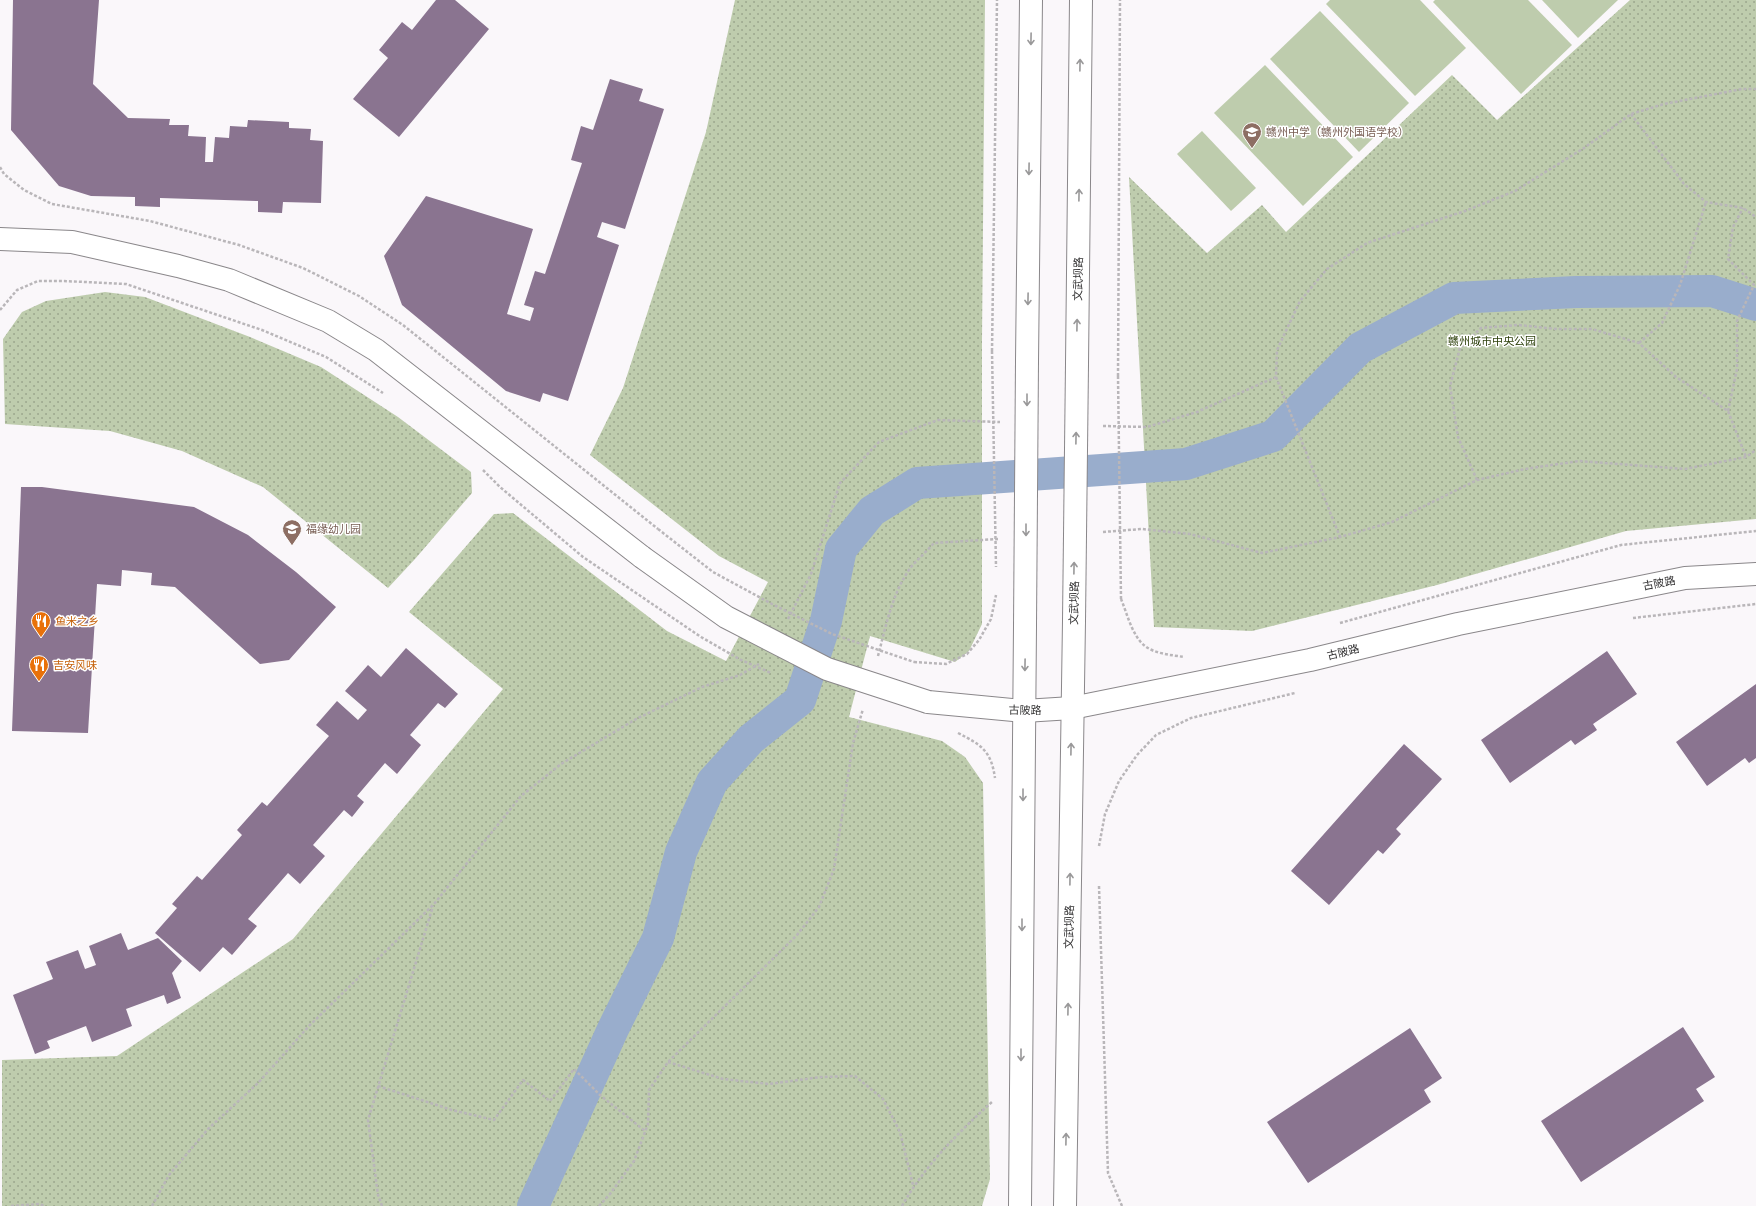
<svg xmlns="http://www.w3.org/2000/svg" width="1756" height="1206" viewBox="0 0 1756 1206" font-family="Poppins,'Noto Sans SC',sans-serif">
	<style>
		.green { fill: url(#green-dots) }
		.pitch { fill: #beccad }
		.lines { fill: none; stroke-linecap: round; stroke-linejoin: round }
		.canal { stroke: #99adcc; stroke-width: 32 }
		.building { fill: #8a7490 }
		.minor-casing { stroke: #8a878a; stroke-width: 24 }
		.major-casing { stroke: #8a878a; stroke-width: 24 }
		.path { stroke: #b9b6b9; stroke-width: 2.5; stroke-dasharray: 3 2; stroke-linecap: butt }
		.minor { stroke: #fff; stroke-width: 22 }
		.major { stroke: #fff; stroke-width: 22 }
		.minor-bridge-casing { stroke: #8a878a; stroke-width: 24; stroke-linecap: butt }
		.major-bridge-casing { stroke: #8a878a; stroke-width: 24; stroke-linecap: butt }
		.path-bridge { stroke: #b9b6b9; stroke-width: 2.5; stroke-dasharray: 3 2; stroke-linecap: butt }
		.minor-bridge { stroke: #fff; stroke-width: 22 }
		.major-bridge { stroke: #fff; stroke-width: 22 }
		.oneway { stroke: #999899 }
		.labels { text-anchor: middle; stroke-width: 3; stroke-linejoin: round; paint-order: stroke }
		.education-label { font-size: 11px; fill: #785e54; stroke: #fff; text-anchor: start }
		.street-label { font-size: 11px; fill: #333233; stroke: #fff }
		.park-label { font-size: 11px; fill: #2e410c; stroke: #fff }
		.food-label { font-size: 11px; fill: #c56008; stroke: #fff; text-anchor: start }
	</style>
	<defs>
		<pattern id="green-dots" width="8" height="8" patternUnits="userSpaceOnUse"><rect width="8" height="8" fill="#beccad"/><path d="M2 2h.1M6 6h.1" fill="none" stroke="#9ba68d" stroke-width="1.8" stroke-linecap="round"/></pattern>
	</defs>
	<rect width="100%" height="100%" fill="#faf7fa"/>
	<g class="green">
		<path d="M 735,0 L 985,0 L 982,341 L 982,624 L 969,651 L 955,662 L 870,636 L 849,717 L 942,741 L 965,757 L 983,783 L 990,1179 L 982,1206 L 2,1206 L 2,1060 L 117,1056 L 293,939 L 503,689 L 409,612 L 494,514 L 513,513 L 667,631 L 726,661 L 768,582 L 719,556 L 590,455 L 623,388 L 706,132 Z"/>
		<path d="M 1630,0 L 1756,0 L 1756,519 L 1626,531 L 1437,585 L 1252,631 L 1154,627 L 1129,177 L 1207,253 L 1262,205 L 1286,232 L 1452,75 L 1497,120 Z"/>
		<path d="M 105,292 L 145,297 L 250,337 L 321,367 L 398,417 L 471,472 L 472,493 L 415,559 L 388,588 L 263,487 L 182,451 L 110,431 L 5,424 L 3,339 L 22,312 L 46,301 Z"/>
	</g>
	<g class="pitch">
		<path d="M 1330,0 L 1420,0 L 1466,48 L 1415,96 L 1326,4 Z"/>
		<path d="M 1435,0 L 1528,0 L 1572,45 L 1521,94 L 1433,2 Z"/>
		<path d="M 1542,0 L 1618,0 L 1578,38 Z"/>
		<path d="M 1320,11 L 1409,103 L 1359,152 L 1270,59 Z"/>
		<path d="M 1265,65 L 1353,157 L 1303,206 L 1214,113 Z"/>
		<path d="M 1202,131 L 1256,188 L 1231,211 L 1177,154 Z"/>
	</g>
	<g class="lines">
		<path class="canal" d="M 533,1206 L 613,1029 L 658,938 L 681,852 L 712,782 L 751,739 L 800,700 L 826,621 L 841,549 L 872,511 L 917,483 L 1186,464 L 1273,436 L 1360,348 L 1454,298 L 1576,292 L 1712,291 L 1756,305"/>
	</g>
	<g class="building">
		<path d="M 13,0 L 99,0 L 93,84 L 128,118 L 170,119 L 169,125 L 189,125 L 188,136 L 206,137 L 205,162 L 213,162 L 215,137 L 229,138 L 230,126 L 247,127 L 248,120 L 289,122 L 289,128 L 311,129 L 310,140 L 323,141 L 321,203 L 283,202 L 282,213 L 258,212 L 258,201 L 160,198 L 160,207 L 135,206 L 135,197 L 91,196 L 59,186 L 11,130 Z"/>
		<path d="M 436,0 L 455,0 L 489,29 L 399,137 L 353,99 L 388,58 L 379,50 L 402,22 L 412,30 Z"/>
		<path d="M 610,79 L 643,89 L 639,101 L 664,109 L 625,229 L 602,222 L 597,237 L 619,245 L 568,401 L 543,393 L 540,402 L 506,391 L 402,305 L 384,256 L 426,196 L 533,229 L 507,314 L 530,321 L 534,308 L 524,305 L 535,271 L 545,274 L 582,163 L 571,160 L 581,126 L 593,130 Z"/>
		<path d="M 21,487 L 42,487 L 194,507 L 248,535 L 296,572 L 336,607 L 289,660 L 260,664 L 175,587 L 151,585 L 152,573 L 122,570 L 121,586 L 97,584 L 88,733 L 12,731 Z"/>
		<path d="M 406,648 L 458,694 L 445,708 L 438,703 L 410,735 L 421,745 L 397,774 L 385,763 L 357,796 L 364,802 L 352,817 L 344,810 L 313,845 L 325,856 L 300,884 L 288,873 L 248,919 L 257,926 L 232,955 L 223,947 L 200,972 L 155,933 L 177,908 L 172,904 L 197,876 L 202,880 L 242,835 L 237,830 L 262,802 L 267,806 L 329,736 L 316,725 L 337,701 L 358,720 L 367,710 L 345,691 L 368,665 L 381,677 Z"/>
		<path d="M 1607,651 L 1637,694 L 1593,724 L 1597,730 L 1575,745 L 1571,740 L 1510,783 L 1481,740 Z"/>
		<path d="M 1756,684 L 1756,758 L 1749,763 L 1745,758 L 1707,786 L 1676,742 Z"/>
		<path d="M 1404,744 L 1442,779 L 1396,829 L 1401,834 L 1383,854 L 1378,850 L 1329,905 L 1291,871 Z"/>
		<path d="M 121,933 L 128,950 L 158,938 L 182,961 L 172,973 L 181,998 L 167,1004 L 164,995 L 126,1009 L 132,1026 L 92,1042 L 86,1026 L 47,1041 L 50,1048 L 35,1054 L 13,995 L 53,979 L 46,962 L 78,950 L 85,969 L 96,965 L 89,946 Z"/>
		<path d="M 1683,1027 L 1715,1077 L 1696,1089 L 1704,1101 L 1581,1182 L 1541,1121 Z"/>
		<path d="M 1410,1028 L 1442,1078 L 1424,1090 L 1431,1102 L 1308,1183 L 1267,1122 Z"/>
	</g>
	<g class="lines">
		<g class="minor-casing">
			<g id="minor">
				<path d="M 0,239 L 72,242 L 178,266 L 229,280 L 328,321 L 376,350 L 642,557"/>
				<path d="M 928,702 L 1024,711 L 1072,708 L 1310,660 L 1458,624 L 1685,578 L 1756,574"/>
			</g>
		</g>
		<g class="major-casing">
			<g id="major">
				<path d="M 1027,361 L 1031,0"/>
				<path d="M 1077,364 L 1081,0"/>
				<path d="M 1020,1206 L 1025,626"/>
				<path d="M 1065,1206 L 1074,621"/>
			</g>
		</g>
		<g class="path">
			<path d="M 1631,114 L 1684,184 L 1706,202 L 1743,208 L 1756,217"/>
			<path d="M 0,167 L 4,174 L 24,190 L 52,204 L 150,221 L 239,245 L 303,268 L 359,296 L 403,325 L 658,529"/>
			<path d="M 0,310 L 17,290 L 38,281 L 64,281 L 126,284 L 262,330 L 326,357 L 383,393"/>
			<path d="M 1639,343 L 1662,323 L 1680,285 L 1706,202"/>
			<path d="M 992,351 L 997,0"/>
			<path d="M 1118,376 L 1120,0"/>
			<path d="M 1276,377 L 1340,537"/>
			<path d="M 1728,411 L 1737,369 L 1737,321 L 1754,285 L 1728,259 L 1733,227 L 1743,208"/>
			<path d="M 1103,426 L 1147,427 L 1197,412 L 1276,377 L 1277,350 L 1300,301 L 1327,269 L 1367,243 L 1465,211 L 1515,191 L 1584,148 L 1631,114 L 1664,104 L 1742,89 L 1756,89"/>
			<path d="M 483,470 L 500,487 L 583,557 L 701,637 L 741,660 L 771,673"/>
			<path d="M 1477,480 L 1458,437 L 1450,386 L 1460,348 L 1481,328 L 1518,325 L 1557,329 L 1592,329 L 1639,343 L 1676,377 L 1728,411 L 1746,457"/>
			<path d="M 1103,532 L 1142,529 L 1190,534 L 1262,553 L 1340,537 L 1392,522 L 1477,480 L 1525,469 L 1579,461 L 1685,469 L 1746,457 L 1756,450"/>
			<path d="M 1121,599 C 1127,613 1132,636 1145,646 C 1155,654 1172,655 1184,657"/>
			<path d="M 1633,618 L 1756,604"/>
			<path d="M 788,619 L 811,574 L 840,483 L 879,442 L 938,420 L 1000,422"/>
			<path d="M 1340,623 L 1621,545 L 1756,531"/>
			<path d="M 878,656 C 886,626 892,593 911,567 C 918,559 927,551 934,543 L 998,539"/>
			<path d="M 914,662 L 946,664 L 967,654 L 979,640 L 991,619 L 996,595"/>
			<path d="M 958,733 C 981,745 991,750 995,778"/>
			<path d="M 1099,846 L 1105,814 L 1119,781 L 1137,755 L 1156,735 L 1191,718 L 1295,693"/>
			<path d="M 1099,886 L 1108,1173 L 1122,1206"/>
			<path d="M 668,1062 L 723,1079 L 769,1084 L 821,1077 L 855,1076 L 883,1099 L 900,1132 L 913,1185"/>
			<path d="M 378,1086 L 452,1110 L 494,1120 L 523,1080 L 550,1101 L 574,1069 L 600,1095 L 645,1131"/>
			<path d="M 11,1206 L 40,1204 L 44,1206"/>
			<path d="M 152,1206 L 169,1175 L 208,1129 L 258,1083 L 309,1026 L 434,904 L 521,796 L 561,764 L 636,719 L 702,687 L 740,675 L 759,664"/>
			<path d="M 382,1206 L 378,1195 L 368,1120 L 433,906"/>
			<path d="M 599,1206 L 610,1194 L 634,1161 L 648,1124 L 649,1090 L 668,1062 L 797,935 L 819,907 L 834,869 L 853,743 L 863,709"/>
			<path d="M 902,1206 C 925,1165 959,1132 993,1101"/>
		</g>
		<use href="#minor" class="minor"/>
		<use href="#major" class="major"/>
		<g class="minor-bridge-casing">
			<path id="minor-bridge" d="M 642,557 L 726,617 L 827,669 L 928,702"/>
		</g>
		<g class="major-bridge-casing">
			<g id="major-bridge">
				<path d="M 1074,621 L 1077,364"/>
				<path d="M 1025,626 L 1027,361"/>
			</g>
		</g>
		<g class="path-bridge">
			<path d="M 992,351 L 996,567"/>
			<path d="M 1118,376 L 1121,599"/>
			<path d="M 658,529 L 713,572 L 772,604 L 832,634 L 914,662"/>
		</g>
		<use href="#minor-bridge" class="minor-bridge"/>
		<use href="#major-bridge" class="major-bridge"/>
	</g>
	<defs><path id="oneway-shaft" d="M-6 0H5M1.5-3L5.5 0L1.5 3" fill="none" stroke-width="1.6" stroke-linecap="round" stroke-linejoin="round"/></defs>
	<g class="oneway">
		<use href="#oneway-shaft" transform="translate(1031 39) rotate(91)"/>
		<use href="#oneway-shaft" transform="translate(1080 65) rotate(-89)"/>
		<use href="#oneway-shaft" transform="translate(1029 169) rotate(91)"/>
		<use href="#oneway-shaft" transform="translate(1079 195) rotate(-89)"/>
		<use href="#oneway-shaft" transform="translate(1028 299) rotate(91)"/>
		<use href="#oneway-shaft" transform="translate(1077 325) rotate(-89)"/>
		<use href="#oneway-shaft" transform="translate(1027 400) rotate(90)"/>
		<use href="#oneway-shaft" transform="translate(1076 438) rotate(-89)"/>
		<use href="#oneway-shaft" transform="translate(1026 530) rotate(90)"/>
		<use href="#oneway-shaft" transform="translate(1074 568) rotate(-89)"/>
		<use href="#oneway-shaft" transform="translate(1025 665) rotate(91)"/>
		<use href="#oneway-shaft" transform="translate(1071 749) rotate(-89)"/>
		<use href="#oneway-shaft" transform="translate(1023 795) rotate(90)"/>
		<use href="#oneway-shaft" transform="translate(1070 879) rotate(-89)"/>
		<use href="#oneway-shaft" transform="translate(1022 925) rotate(90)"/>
		<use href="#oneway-shaft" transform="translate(1068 1009) rotate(-89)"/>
		<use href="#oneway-shaft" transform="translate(1021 1055) rotate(90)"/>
		<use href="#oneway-shaft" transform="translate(1066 1139) rotate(-89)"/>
	</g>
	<defs>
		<g id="school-pin" transform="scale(1)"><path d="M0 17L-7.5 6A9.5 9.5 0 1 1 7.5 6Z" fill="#8d6e63" stroke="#fff"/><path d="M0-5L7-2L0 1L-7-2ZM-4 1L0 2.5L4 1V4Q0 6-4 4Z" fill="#fff"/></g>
		<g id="restaurant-pin" transform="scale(1)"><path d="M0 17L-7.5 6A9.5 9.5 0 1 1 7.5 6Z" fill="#e8710a" stroke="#fff"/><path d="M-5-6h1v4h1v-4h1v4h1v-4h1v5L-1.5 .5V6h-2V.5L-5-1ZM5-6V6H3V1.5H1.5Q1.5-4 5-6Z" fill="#fff"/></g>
	</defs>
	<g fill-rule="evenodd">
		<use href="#school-pin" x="1252" y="132"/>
		<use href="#school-pin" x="292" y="529"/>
		<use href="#restaurant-pin" x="41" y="621"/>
		<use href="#restaurant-pin" x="39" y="665"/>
	</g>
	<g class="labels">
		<g class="education-label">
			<text x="1266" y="136">赣州中学（赣州外国语学校）</text>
			<text x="306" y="533">福缘幼儿园</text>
		</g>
		<g class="street-label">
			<text transform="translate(1078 279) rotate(-89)" y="4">文武坝路</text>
			<text transform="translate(1659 583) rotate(-11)" y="4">古陂路</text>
			<text transform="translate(1074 603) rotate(-89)" y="4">文武坝路</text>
			<text transform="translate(1343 652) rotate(-14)" y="4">古陂路</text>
			<text transform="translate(1025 710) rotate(1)" y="4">古陂路</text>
			<text transform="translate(1069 927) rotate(-89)" y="4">文武坝路</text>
		</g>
		<g class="park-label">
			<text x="1492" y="345">赣州城市中央公园</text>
		</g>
		<g class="food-label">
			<text x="55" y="625">鱼米之乡</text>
			<text x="53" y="669">吉安风味</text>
		</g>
	</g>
</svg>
